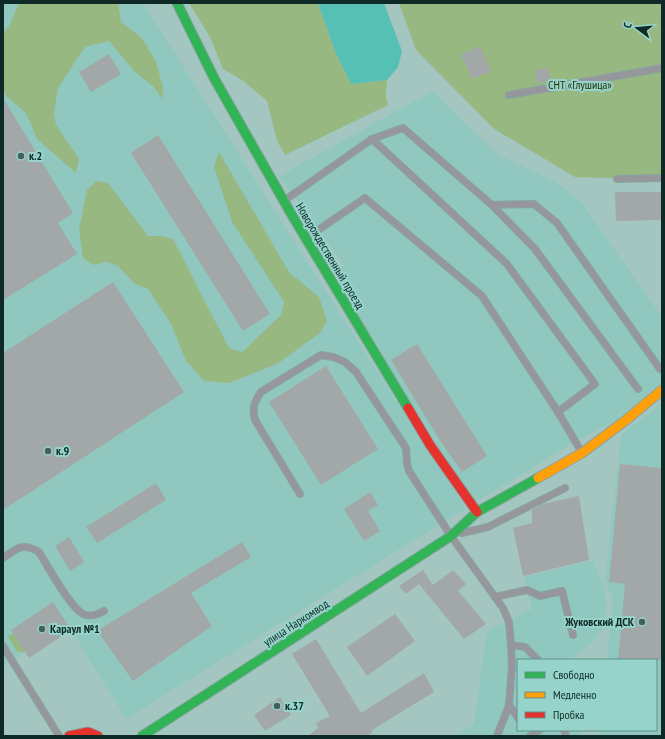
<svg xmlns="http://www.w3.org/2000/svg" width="665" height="739" viewBox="0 0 665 739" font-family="'PT Sans Narrow',sans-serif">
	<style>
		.built { fill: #90c8c0 }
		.green { fill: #98b882 }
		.water { fill: #57c0b5 }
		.building { fill: #a2a8a8 }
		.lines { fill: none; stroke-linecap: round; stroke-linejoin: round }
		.lane-casing { stroke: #89a4a0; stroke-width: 8 }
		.fast-casing { stroke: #89a4a0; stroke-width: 11 }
		.slow-casing { stroke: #89a4a0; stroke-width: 11 }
		.jam-casing { stroke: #89a4a0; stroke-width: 11 }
		.lane { stroke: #95979c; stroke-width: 6 }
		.fast { stroke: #30b455; stroke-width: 9 }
		.slow { stroke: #ff9f0a; stroke-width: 9 }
		.jam { stroke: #e5322d; stroke-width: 9 }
		.poi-dot { fill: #43605c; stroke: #96d4cb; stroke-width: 1.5 }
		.labels { text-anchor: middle; stroke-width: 4; stroke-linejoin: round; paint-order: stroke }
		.park-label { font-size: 12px; fill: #273406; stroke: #96d4cb }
		.poi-label { font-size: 12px; font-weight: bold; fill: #0f2926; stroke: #96d4cb; text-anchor: start }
		.street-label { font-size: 12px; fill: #0f2926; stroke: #96d4cb }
	</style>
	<rect width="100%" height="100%" fill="#a4c6c1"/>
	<g class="built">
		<path d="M 3,3 L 143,3 L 348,326 L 466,508 L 126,719 L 71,630 L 29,658 L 25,652 L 3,666 Z"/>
		<path d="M 433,91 L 496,153 L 557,183 L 582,203 L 662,317 L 662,382 L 616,420 L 575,442 L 474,503 L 331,275 L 345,266 L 279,176 Z"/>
		<path d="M 662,403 L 662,736 L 600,736 L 601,730 L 656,730 L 656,660 L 607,660 L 613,599 L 605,581 L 621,435 Z"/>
		<path d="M 593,560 L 604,588 L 606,602 L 606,613 L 603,628 L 594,641 L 575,657 L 565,660 L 518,660 L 518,730 L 580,730 L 581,736 L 456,736 L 474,724 L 486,635 L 491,629 L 532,609 L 524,577 Z"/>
	</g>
	<g class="green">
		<path d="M 19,3 L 118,3 L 121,22 L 142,38 L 156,62 L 163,87 L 162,99 L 155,88 L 134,71 L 109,41 L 85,47 L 58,88 L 54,113 L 56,125 L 79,159 L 76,173 L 37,139 L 26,113 L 6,96 L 3,87 L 3,33 L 9,26 Z"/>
		<path d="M 189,3 L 318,3 L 336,54 L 351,84 L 387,80 L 386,96 L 388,105 L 285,155 L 277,141 L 267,101 L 242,80 L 223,69 L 210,37 Z"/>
		<path d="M 399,3 L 662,3 L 662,180 L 575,177 L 494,129 L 416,50 Z"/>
		<path d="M 219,152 L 289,272 L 319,297 L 327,321 L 320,333 L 277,364 L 229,383 L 204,381 L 186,361 L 171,324 L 148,289 L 135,284 L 118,266 L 107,262 L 94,265 L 83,258 L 79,229 L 87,190 L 96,181 L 108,183 L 148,236 L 161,236 L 173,239 L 229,348 L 242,352 L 281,315 L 284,302 L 232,222 L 214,167 Z"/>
		<path d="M 13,633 L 25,651 L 21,653 L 20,651 L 17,652 L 8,637 Z"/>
	</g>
	<path class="water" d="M 318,3 L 384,3 L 402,51 L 398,67 L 387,80 L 351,84 L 336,54 Z"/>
	<g class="building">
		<path d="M 480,46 L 491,71 L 472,79 L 461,55 Z"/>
		<path d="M 109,54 L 121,74 L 91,92 L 79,72 Z"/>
		<path d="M 548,68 L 550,81 L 537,83 L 535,70 Z"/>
		<path d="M 3,98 L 73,213 L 58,223 L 77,254 L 3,300 Z"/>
		<path d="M 158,135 L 270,314 L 243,331 L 131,153 Z"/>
		<path d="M 615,192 L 662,192 L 662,220 L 616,221 Z"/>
		<path d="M 113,282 L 184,392 L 3,510 L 3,353 Z"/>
		<path d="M 417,344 L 487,456 L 462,472 L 439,439 L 391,360 Z"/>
		<path d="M 326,366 L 378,449 L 321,485 L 269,402 Z"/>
		<path d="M 620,464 L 662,468 L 662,660 L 618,660 L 625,584 L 609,582 Z"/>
		<path d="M 156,483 L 166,500 L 97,543 L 86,527 Z"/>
		<path d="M 370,492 L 378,505 L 368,511 L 380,531 L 364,541 L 344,509 Z"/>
		<path d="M 579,496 L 589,560 L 523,576 L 513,528 L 532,523 L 532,510 L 543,504 Z"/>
		<path d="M 69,537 L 84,562 L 70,571 L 55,546 Z"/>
		<path d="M 242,542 L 251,557 L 191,593 L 212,626 L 133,681 L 97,631 Z"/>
		<path d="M 423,570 L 433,585 L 453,570 L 466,584 L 458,591 L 486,624 L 464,639 L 419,584 L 406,594 L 399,586 Z"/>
		<path d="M 53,602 L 71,630 L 29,658 L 11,630 Z"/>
		<path d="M 395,614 L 415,641 L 367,676 L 347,647 Z"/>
		<path d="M 316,639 L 361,713 L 424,673 L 434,692 L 372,730 L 373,732 L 367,736 L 308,736 L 318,728 L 316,723 L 330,716 L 292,654 Z"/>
		<path d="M 280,697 L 291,715 L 265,731 L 254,715 Z"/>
	</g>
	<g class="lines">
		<g class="lane-casing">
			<g id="lane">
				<path d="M 509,95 L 662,68"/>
				<path d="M 372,139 L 403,128 L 492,205 L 534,204 L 557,223 L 660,369"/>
				<path d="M 617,179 L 662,178"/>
				<path d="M 285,200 L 372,139 L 507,264 L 595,384 L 558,412"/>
				<path d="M 492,205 L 535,249 L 638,389"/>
				<path d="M 308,237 L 365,198 L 482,296 L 558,412 L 581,451"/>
				<path d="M 328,264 L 339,270"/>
				<path d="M 300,494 L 255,420 C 252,407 254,403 261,392 L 321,355 L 333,357 L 345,362 L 356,372 L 406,448 L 407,463 L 409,471 L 451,536 L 503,608 L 509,622 L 511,645 L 512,666 L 509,705 L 518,718"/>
				<path d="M 462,533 L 488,527 L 565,488"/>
				<path d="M 3,558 C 17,548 23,542 39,552 C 48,567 70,607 83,614 C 91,617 97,615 104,611"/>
				<path d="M 495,597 L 527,590 L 540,596 L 562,591 L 573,635"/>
				<path d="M 511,645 L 525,647 L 538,660"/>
				<path d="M 3,646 L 59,736"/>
				<path d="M 564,730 L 566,736"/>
				<path d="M 497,736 L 509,705"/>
				<path d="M 530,736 L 540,730"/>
			</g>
		</g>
		<g class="fast-casing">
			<g id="fast">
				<path d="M 177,3 L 214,78 L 293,217 L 408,408"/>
				<path d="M 142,736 L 451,536 L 477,512 L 538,478"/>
			</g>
		</g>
		<g class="slow-casing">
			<path id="slow" d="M 538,478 L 582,453 L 626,420 L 662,390"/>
		</g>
		<g class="jam-casing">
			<g id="jam">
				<path d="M 408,408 L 430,445 L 477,512"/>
				<path d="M 69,736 L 88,732 L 98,736"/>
			</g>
		</g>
		<use href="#lane" class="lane"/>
		<use href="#fast" class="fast"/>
		<use href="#slow" class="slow"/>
		<use href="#jam" class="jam"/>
	</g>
	<g class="poi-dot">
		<circle cx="21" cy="156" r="4"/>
		<circle cx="48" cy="451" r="4"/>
		<circle cx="642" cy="622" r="4"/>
		<circle cx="42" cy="629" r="4"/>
		<circle cx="277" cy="706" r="4"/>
	</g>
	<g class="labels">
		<g class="park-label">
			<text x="580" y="89">СНТ «Глушица»</text>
		</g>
		<g class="poi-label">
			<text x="29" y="160">к.2</text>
			<text x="56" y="455">к.9</text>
			<text x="634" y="626" text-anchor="end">Жуковский ДСК</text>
			<text x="50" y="633">Караул №1</text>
			<text x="285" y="710">к.37</text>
		</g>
		<g class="street-label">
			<text transform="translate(330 256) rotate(59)" y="4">Новорождественный проезд</text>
			<text transform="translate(296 623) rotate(-33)" y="4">улица Наркомвод</text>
		</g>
	</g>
	<rect width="665" height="739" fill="none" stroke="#0f2926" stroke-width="8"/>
	<rect x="517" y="659" width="140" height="72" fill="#96d4cb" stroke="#609089"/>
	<rect x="525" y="672" width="20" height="6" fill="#30b455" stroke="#609089"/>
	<text x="553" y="679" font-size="12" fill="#0f2926">Свободно</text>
	<rect x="525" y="692" width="20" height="6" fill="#ff9f0a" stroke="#609089"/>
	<text x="553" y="699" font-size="12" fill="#0f2926">Медленно</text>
	<rect x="525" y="712" width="20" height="6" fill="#e5322d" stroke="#609089"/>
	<text x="553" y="719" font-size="12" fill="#0f2926">Пробка</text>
	<g transform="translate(637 28) rotate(286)" stroke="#96d4cb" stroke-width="3" paint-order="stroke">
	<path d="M0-3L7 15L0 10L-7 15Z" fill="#0f2926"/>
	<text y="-6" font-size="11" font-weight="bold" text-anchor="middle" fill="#0f2926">С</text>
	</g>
</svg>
